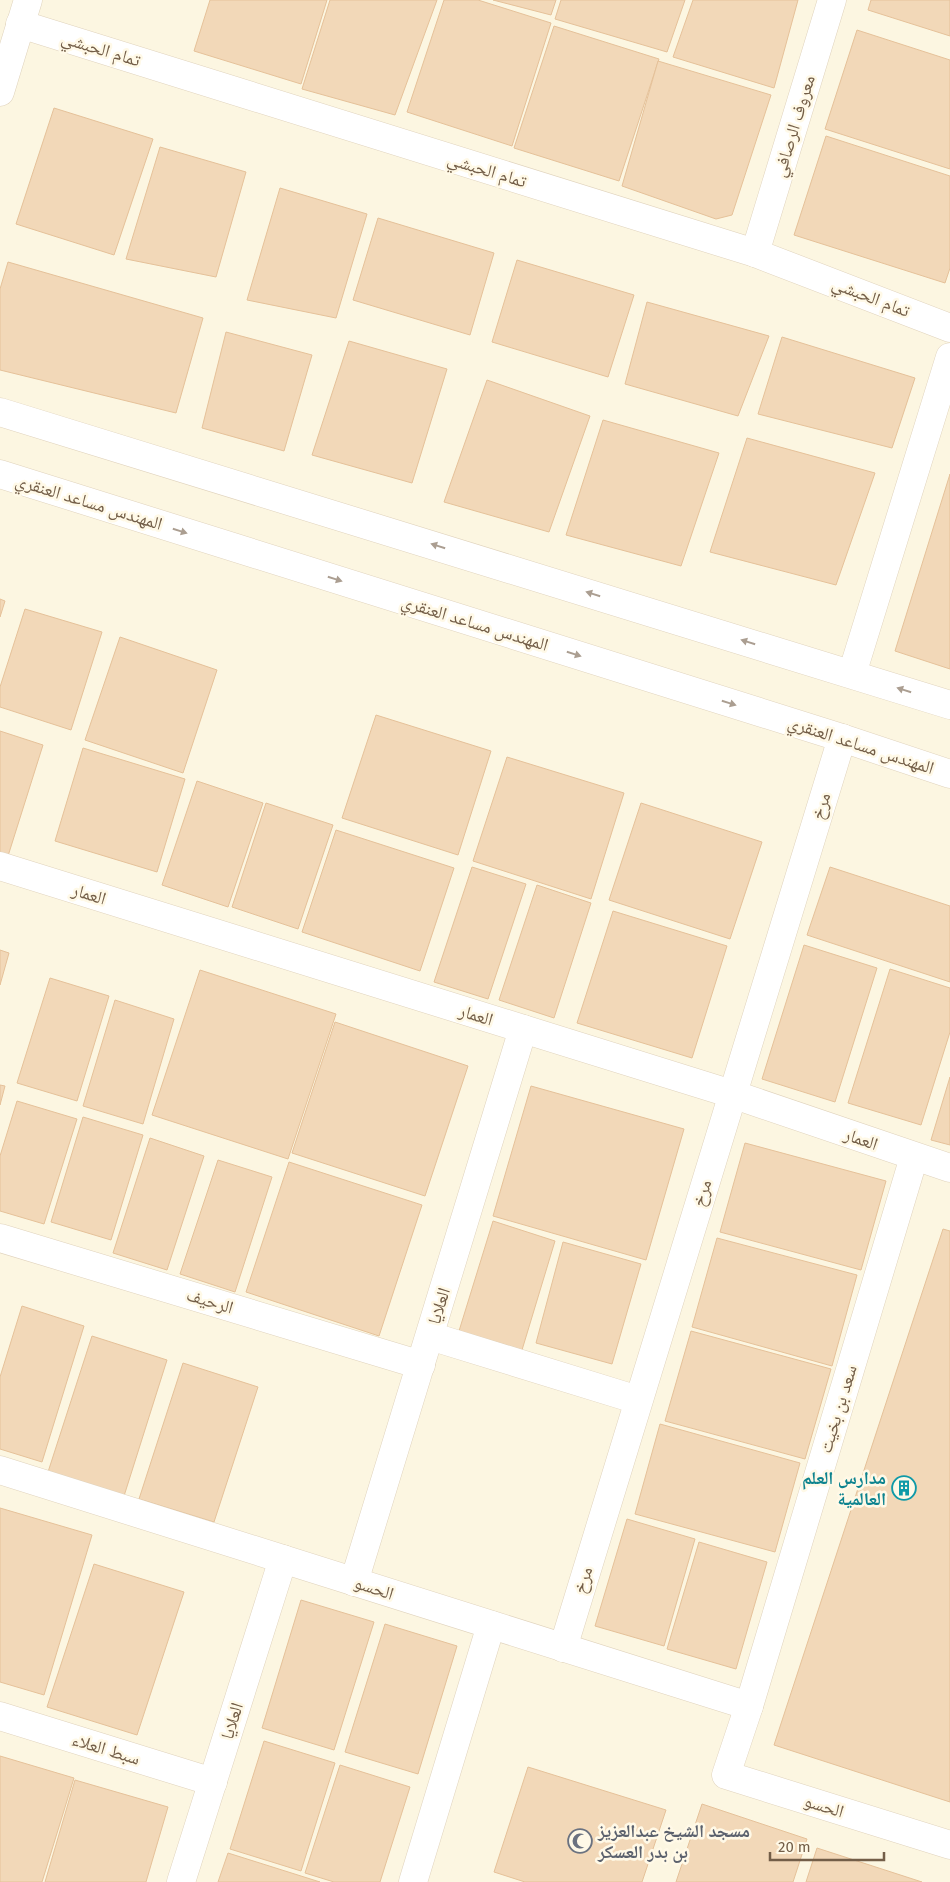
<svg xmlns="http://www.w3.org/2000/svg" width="950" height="1882" viewBox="0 0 950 1882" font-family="'Fira Sans','Noto Naskh Arabic',sans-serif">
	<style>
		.building { fill: #f2d8b8; stroke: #e5c199 }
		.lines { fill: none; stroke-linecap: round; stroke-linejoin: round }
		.minor-casing { stroke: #e0d3bd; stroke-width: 29 }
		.tertiary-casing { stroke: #e0d3bd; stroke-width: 29 }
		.minor { stroke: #fff; stroke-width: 28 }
		.tertiary { stroke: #fff; stroke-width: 28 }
		.oneway { fill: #ab9e91 }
		.labels { text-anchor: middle; stroke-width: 5; stroke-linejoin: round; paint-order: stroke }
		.street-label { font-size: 18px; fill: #735e48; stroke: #fff9e7 }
		.culture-label { font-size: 18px; font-weight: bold; fill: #0d838f; stroke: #fff9e7; text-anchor: end }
		.worship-label { font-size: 18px; font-weight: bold; fill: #5b616d; stroke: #fff9e7; text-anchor: start }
	</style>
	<rect width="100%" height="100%" fill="#fcf6e1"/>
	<g class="building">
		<path d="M 210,0 L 327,0 L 301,84 L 194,51 Z"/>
		<path d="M 330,0 L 437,0 L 395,115 L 302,89 Z"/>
		<path d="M 444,0 L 478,0 L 551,23 L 512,146 L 407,112 Z"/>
		<path d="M 493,0 L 556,0 L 551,15 Z"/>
		<path d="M 561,0 L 685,0 L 667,52 L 555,19 Z"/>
		<path d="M 693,0 L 798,0 L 774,88 L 673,57 Z"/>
		<path d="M 871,0 L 950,0 L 950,36 L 868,10 Z"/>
		<path d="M 554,26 L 659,59 L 619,181 L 514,148 Z"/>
		<path d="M 857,30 L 950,60 L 950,169 L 825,129 Z"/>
		<path d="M 658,61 L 771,95 L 732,215 L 716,219 L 622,186 Z"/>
		<path d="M 54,108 L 153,139 L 114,255 L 16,224 Z"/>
		<path d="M 826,136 L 950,176 L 950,268 L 945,283 L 794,235 Z"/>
		<path d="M 160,147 L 246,172 L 216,277 L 126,259 Z"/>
		<path d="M 280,188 L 367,214 L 336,318 L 247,300 Z"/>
		<path d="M 378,218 L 494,253 L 470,335 L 353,300 Z"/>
		<path d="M 517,260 L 634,295 L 608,377 L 492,342 Z"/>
		<path d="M 8,262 L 203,318 L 176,413 L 0,370 L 0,289 Z"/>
		<path d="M 647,302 L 769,336 L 738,416 L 625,384 Z"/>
		<path d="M 226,332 L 312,355 L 284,451 L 202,428 Z"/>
		<path d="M 782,337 L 915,378 L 892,448 L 758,414 Z"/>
		<path d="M 349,341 L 447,369 L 412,483 L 312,455 Z"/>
		<path d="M 487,380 L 590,416 L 549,532 L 444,502 Z"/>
		<path d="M 603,420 L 719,453 L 681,566 L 566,535 Z"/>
		<path d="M 747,438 L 875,473 L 836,585 L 710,552 Z"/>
		<path d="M 950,474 L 950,669 L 895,651 Z"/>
		<path d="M 0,599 L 5,601 L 0,617 Z"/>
		<path d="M 25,609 L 102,632 L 71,730 L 0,707 L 0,687 Z"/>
		<path d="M 120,637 L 217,670 L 183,773 L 85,740 Z"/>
		<path d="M 376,715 L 491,751 L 458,855 L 342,818 Z"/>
		<path d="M 0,731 L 43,745 L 8,856 L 0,854 Z"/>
		<path d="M 83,748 L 185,779 L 157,872 L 55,841 Z"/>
		<path d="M 507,757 L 624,793 L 591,899 L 473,861 Z"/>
		<path d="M 197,781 L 263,803 L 228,907 L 162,885 Z"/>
		<path d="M 266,803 L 333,825 L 298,929 L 232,907 Z"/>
		<path d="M 641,803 L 762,842 L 730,939 L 609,900 Z"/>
		<path d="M 336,830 L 454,868 L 420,971 L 302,932 Z"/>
		<path d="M 472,867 L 526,884 L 488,999 L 434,982 Z"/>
		<path d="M 830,867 L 950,906 L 950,982 L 807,935 Z"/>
		<path d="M 537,885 L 591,903 L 554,1018 L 499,1000 Z"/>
		<path d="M 613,911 L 727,946 L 692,1058 L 577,1023 Z"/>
		<path d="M 804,945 L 877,968 L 835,1102 L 762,1079 Z"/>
		<path d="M 0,950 L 9,953 L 0,985 Z"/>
		<path d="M 890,969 L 950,988 L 950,1032 L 921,1125 L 848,1103 Z"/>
		<path d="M 200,970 L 336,1014 L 288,1159 L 152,1115 Z"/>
		<path d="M 50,978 L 109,996 L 77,1101 L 17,1083 Z"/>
		<path d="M 115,1000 L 174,1019 L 143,1124 L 83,1106 Z"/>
		<path d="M 335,1022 L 468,1066 L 425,1196 L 292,1153 Z"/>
		<path d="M 950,1077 L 950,1145 L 931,1140 Z"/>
		<path d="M 0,1085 L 5,1086 L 0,1105 Z"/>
		<path d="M 531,1086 L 684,1129 L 646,1260 L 493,1216 Z"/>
		<path d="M 17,1101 L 77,1119 L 44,1224 L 0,1211 L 0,1156 Z"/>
		<path d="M 83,1117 L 143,1135 L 111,1240 L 51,1222 Z"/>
		<path d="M 150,1138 L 204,1156 L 167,1270 L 113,1253 Z"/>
		<path d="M 745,1143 L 886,1181 L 861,1270 L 720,1232 Z"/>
		<path d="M 218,1160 L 272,1177 L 235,1292 L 180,1274 Z"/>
		<path d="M 289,1162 L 422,1205 L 379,1336 L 246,1292 Z"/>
		<path d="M 493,1221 L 555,1241 L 522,1350 L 459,1331 Z"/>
		<path d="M 943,1229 L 950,1231 L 950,1802 L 774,1745 Z"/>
		<path d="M 717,1238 L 857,1275 L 832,1366 L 692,1327 Z"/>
		<path d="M 563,1242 L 641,1264 L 612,1364 L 536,1343 Z"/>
		<path d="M 22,1306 L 84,1326 L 42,1462 L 0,1449 L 0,1377 Z"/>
		<path d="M 691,1331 L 831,1369 L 805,1459 L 665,1421 Z"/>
		<path d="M 92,1336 L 167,1360 L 124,1496 L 48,1472 Z"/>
		<path d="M 183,1363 L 258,1387 L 214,1522 L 139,1499 Z"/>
		<path d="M 660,1424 L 800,1463 L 775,1552 L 635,1514 Z"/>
		<path d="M 0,1508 L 92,1535 L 44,1695 L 0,1682 Z"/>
		<path d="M 627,1519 L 695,1539 L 664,1646 L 595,1626 Z"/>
		<path d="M 699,1542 L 767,1562 L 736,1669 L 667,1649 Z"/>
		<path d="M 94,1564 L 184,1592 L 137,1735 L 47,1707 Z"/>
		<path d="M 301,1600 L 374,1622 L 334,1750 L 262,1728 Z"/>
		<path d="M 385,1624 L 457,1646 L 418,1774 L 345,1752 Z"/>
		<path d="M 264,1741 L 335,1763 L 301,1871 L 230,1849 Z"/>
		<path d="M 0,1756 L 74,1778 L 42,1882 L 0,1882 Z"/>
		<path d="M 340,1765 L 410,1787 L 380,1882 L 334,1882 L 305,1873 Z"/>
		<path d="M 528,1767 L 666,1810 L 642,1882 L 525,1882 L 494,1872 Z"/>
		<path d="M 75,1780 L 168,1807 L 146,1882 L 45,1882 Z"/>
		<path d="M 702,1804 L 807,1839 L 793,1882 L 676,1882 Z"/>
		<path d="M 817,1848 L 922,1882 L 806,1882 Z"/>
		<path d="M 228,1853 L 320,1882 L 218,1882 Z"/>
	</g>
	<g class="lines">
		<g class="minor-casing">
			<g id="minor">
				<path d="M 20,24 L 755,253 L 950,328"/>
				<path d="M 0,92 L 28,0"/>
				<path d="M 755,253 L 832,0"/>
				<path d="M 852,674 L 950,357"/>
				<path d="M 0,866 L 732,1094 L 950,1168"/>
				<path d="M 914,1157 L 749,1706 L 726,1775 L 950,1845"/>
				<path d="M 0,1238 L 421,1365"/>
				<path d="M 430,1336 L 638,1400"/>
				<path d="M 0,1470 L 749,1706"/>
				<path d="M 354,1582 L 523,1029"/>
				<path d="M 563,1648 L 842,738"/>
				<path d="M 0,1716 L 213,1782"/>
				<path d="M 181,1882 L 283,1559"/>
				<path d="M 413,1882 L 491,1625"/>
			</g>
		</g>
		<g class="tertiary-casing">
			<g id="tertiary">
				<path d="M 0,412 L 950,705"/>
				<path d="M 0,474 L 842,738 L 950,774"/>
			</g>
		</g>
		<use href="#minor" class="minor"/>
		<use href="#tertiary" class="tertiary"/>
	</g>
	<defs><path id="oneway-solid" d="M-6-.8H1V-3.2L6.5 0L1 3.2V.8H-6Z" transform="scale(1.25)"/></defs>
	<g class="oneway">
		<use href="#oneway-solid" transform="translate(180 531) rotate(17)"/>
		<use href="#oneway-solid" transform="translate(438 546) rotate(-163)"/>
		<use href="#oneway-solid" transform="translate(335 579) rotate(17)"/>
		<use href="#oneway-solid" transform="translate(593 594) rotate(-163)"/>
		<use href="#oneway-solid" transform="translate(748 642) rotate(-163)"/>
		<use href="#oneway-solid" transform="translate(574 654) rotate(17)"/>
		<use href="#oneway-solid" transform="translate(904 690) rotate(-162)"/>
		<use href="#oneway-solid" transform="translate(729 703) rotate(17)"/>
	</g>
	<defs>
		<g id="building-ring" transform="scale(1.25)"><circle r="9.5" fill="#fff9e7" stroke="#0f9aa8" stroke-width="1.5"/><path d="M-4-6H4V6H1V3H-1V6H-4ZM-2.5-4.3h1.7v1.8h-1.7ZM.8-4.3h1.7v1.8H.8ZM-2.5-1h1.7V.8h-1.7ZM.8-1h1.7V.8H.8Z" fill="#0f9aa8"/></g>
		<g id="mosque-ring" transform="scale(1.25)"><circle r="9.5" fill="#fff9e7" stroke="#6b7280" stroke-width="1.5"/><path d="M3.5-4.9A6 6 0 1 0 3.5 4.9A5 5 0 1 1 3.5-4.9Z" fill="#6b7280"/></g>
	</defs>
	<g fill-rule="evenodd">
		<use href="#building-ring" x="904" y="1488"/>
		<use href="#mosque-ring" x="580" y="1841"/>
	</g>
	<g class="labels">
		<g class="street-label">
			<text transform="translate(101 49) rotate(17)" y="6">تمام الحبشي</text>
			<text transform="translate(794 126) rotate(-73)" y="6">معروف الرصافي</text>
			<text transform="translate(487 170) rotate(17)" y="6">تمام الحبشي</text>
			<text transform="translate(871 297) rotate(21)" y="6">تمام الحبشي</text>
			<text transform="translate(89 502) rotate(17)" y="6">المهندس مساعد العنقري</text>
			<text transform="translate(475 623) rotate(17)" y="6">المهندس مساعد العنقري</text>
			<text transform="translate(861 745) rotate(18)" y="6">المهندس مساعد العنقري</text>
			<text transform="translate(821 806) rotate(-73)" y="6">مرخ</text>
			<text transform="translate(89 894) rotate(17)" y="6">العمار</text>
			<text transform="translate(476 1015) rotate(17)" y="6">العمار</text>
			<text transform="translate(861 1139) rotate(19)" y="6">العمار</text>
			<text transform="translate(702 1193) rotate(-73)" y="6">مرخ</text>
			<text transform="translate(210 1301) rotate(17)" y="6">الرحيف</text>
			<text transform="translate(439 1306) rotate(-73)" y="6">العلايا</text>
			<text transform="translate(838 1409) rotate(-73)" y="6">سعد بن بخيت</text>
			<text transform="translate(583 1580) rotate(-73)" y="6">مرخ</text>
			<text transform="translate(374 1588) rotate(18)" y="6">الحسو</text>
			<text transform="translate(232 1721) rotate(-73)" y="6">العلايا</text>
			<text transform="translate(106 1749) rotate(17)" y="6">سبط العلاء</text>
			<text transform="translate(824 1806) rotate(17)" y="6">الحسو</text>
		</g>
		<g class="culture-label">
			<text x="886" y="1484">مدارس العلم<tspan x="886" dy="21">العالمية</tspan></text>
		</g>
		<g class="worship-label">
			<text x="598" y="1837">مسجد الشيخ عبدالعزيز<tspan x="598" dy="21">بن بدر العسكر</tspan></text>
		</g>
	</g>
	<path d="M770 1852v8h114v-8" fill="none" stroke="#735e48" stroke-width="2.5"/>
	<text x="778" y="1852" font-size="15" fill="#735e48" stroke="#fff9e7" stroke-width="4" paint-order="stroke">20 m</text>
</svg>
